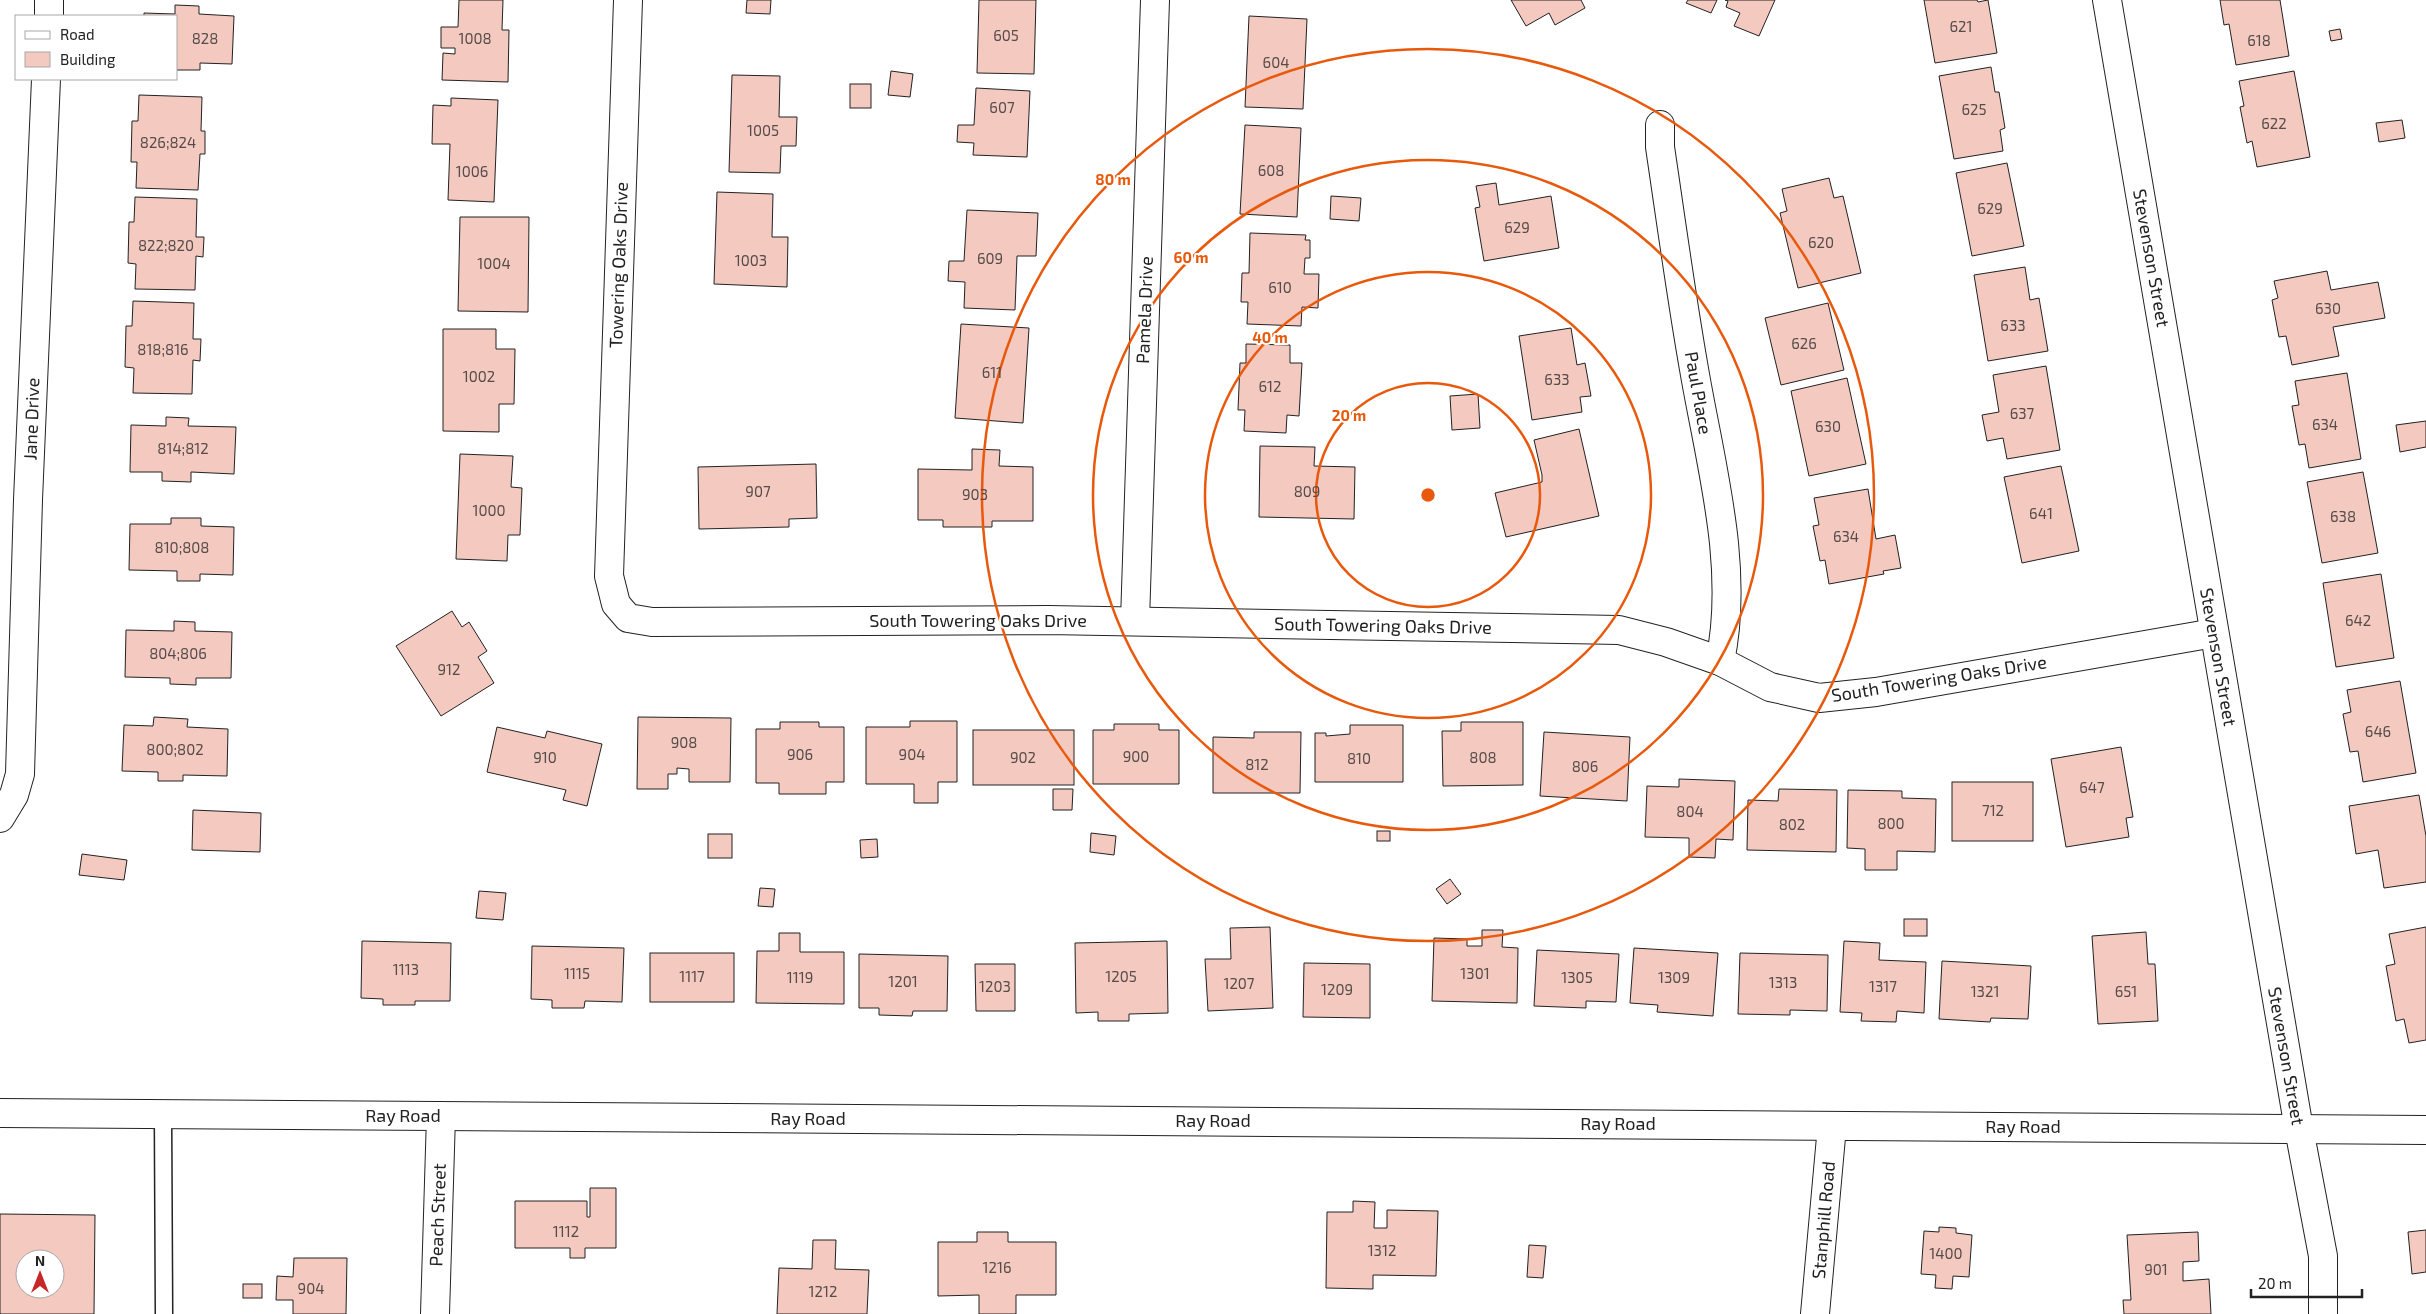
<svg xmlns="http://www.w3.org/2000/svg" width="2426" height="1314" viewBox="0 0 2426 1314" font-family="'Exo 2',sans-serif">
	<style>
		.building { fill: #f3c9c0; stroke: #222; fill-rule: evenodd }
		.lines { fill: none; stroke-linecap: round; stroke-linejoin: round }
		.service-casing { stroke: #222; stroke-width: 19 }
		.minor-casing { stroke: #222; stroke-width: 30 }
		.tertiary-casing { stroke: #222; stroke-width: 30 }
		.service { stroke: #fff; stroke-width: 16 }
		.minor { stroke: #fff; stroke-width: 28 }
		.tertiary { stroke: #fff; stroke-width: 28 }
		.ring { fill: none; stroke: #e8590c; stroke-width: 2.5 }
		.labels { text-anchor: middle; stroke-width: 4; stroke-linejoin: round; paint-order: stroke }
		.number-label { font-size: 15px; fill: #564c4a }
		.street-label { font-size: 18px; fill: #222; stroke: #fff }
		.centre { fill: #e8590c; stroke: #fff; stroke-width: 2.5 }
		.ring-label { font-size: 15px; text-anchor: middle; font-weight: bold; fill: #e8590c; stroke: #fff; stroke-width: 4; stroke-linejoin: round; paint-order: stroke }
	</style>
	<rect width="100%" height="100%" fill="#fff"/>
	<g class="building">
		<path d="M 459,0 L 503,0 L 502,30 L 509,30 L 508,82 L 442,80 L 443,53 L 455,54 L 455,48 L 441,48 L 441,27 L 458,27 Z"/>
		<path d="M 747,0 L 771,0 L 770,14 L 746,13 Z"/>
		<path d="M 979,0 L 1036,0 L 1034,74 L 977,73 Z"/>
		<path d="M 1511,0 L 1581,0 L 1585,8 L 1555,25 L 1549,13 L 1526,26 Z"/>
		<path d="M 1688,0 L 1717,0 L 1711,13 L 1686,3 Z"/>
		<path d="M 1725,0 L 1775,0 L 1759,36 L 1734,26 L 1740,13 L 1726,7 L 1728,1 Z"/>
		<path d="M 1924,0 L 1977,0 L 1978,2 L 1988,0 L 1997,53 L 1935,63 Z"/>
		<path d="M 2220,0 L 2280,0 L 2289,56 L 2236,65 L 2229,24 L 2224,25 Z"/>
		<path d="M 175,5 L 199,6 L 199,14 L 234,16 L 232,64 L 200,63 L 200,70 L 176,70 L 176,16 L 144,16 L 144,13 L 175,14 Z"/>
		<path d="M 1249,16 L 1307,19 L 1303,109 L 1245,107 Z"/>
		<path d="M 2340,29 L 2342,39 L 2331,41 L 2329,31 Z"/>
		<path d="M 1991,67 L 1995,92 L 1999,92 L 2005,128 L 2000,130 L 2003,151 L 1954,159 L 1939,76 Z"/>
		<path d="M 891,71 L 913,74 L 910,97 L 888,95 Z"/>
		<path d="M 2294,71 L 2310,157 L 2257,167 L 2252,141 L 2247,143 L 2240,107 L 2244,106 L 2239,81 Z"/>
		<path d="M 732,75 L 780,76 L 779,117 L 797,117 L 796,146 L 781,146 L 780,173 L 729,172 Z"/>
		<rect x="850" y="84" width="21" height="24"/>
		<path d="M 976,88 L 1030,91 L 1027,157 L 973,155 L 974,143 L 957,142 L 958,125 L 974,125 Z"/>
		<path d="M 139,95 L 202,97 L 201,131 L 205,131 L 205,154 L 200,154 L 198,190 L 136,188 L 137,162 L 131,162 L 132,121 L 138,121 Z"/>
		<path d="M 451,98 L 498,100 L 494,202 L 448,200 L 450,144 L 432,144 L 433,105 L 451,106 Z"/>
		<path d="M 2402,120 L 2405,138 L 2379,142 L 2376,123 Z"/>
		<path d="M 1245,125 L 1301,128 L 1297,217 L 1240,214 Z"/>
		<path d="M 2007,163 L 2024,246 L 1972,256 L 1956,173 Z"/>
		<path d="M 1829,178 L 1834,198 L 1843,196 L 1861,273 L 1798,288 L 1780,213 L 1787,211 L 1782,189 Z"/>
		<path d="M 1496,183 L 1499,205 L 1551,196 L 1559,248 L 1484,261 L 1475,208 L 1480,207 L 1476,186 Z"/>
		<path d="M 717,192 L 773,194 L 772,237 L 788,237 L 787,287 L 714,284 Z"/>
		<path d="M 1331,196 L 1361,198 L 1359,221 L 1330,219 Z"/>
		<path d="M 135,197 L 197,199 L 196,237 L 204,237 L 203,257 L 196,256 L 195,290 L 135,289 L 136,264 L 128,263 L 129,222 L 134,222 Z"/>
		<path d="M 967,210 L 1038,213 L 1036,256 L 1017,256 L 1015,310 L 964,308 L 965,282 L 948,281 L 949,261 L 964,261 Z"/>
		<path d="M 460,217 L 529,217 L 528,312 L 458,311 Z"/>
		<path d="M 1250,233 L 1306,235 L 1305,240 L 1310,240 L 1310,258 L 1305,258 L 1304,274 L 1319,274 L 1318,308 L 1302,307 L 1301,326 L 1247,324 L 1248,302 L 1241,302 L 1242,273 L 1249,273 Z"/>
		<path d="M 2025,267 L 2030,300 L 2039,298 L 2048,351 L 1988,361 L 1974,275 Z"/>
		<path d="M 2327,271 L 2331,290 L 2378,282 L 2385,318 L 2333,327 L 2339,356 L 2292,365 L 2286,336 L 2279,337 L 2272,300 L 2278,298 L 2274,281 Z"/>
		<path d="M 133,301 L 194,303 L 193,339 L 201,339 L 200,361 L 193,360 L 192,394 L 133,393 L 134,368 L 125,367 L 126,326 L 132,326 Z"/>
		<path d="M 1828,303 L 1844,370 L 1781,385 L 1765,318 Z"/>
		<path d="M 961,324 L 1029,328 L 1023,423 L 955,418 Z"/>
		<path d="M 1571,328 L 1577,365 L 1585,363 L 1591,396 L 1580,397 L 1582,412 L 1532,420 L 1519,336 Z"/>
		<path d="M 443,329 L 496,329 L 496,349 L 515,349 L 514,404 L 499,404 L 499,432 L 443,431 Z"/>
		<path d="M 1246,344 L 1290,345 L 1290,363 L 1302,363 L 1299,416 L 1287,415 L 1286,433 L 1244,431 L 1245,410 L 1238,410 L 1240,363 L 1246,363 Z"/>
		<path d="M 2046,366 L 2060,450 L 2007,459 L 2003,438 L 1987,441 L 1982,415 L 1999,412 L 1993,375 Z"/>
		<path d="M 2347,373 L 2361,459 L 2309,468 L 2305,444 L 2299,445 L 2292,406 L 2299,405 L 2295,381 Z"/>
		<path d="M 1847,378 L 1866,464 L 1809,476 L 1791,391 Z"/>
		<path d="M 1478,394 L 1480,428 L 1452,430 L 1450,396 Z"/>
		<path d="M 166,417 L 189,418 L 188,426 L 236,427 L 234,474 L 191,472 L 191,482 L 162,481 L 162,472 L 130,472 L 131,425 L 166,426 Z"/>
		<path d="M 2426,421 L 2426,447 L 2400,452 L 2396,425 Z"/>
		<path d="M 1579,429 L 1599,516 L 1506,537 L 1495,493 L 1542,482 L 1542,475 L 1534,440 Z"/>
		<path d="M 1260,446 L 1315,447 L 1314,466 L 1355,467 L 1354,519 L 1259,517 Z"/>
		<path d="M 972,449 L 1000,450 L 999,466 L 1033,467 L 1033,521 L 992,521 L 992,527 L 943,527 L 943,520 L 918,520 L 918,469 L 972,470 Z"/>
		<path d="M 460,454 L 513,456 L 511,487 L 522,488 L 520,535 L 508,535 L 507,561 L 456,559 Z"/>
		<path d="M 816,464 L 817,518 L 789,519 L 789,527 L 699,529 L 698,467 Z"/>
		<path d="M 2061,466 L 2079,551 L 2022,563 L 2004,477 Z"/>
		<path d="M 2363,472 L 2378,553 L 2322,563 L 2307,482 Z"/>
		<path d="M 1868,489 L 1876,539 L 1895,535 L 1901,568 L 1883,571 L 1884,574 L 1829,584 L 1825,560 L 1820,561 L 1813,526 L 1819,525 L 1814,498 Z"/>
		<path d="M 171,518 L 201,518 L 201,526 L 234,527 L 233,575 L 200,574 L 200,581 L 177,581 L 177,571 L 129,570 L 130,524 L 171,524 Z"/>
		<path d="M 2381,574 L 2394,658 L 2336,667 L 2323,583 Z"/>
		<path d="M 452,611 L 462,627 L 469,622 L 487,651 L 478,657 L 494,683 L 441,716 L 396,646 Z"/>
		<path d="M 174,621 L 195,622 L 195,631 L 232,632 L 231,678 L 196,678 L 196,685 L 170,684 L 170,678 L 125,677 L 126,630 L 174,631 Z"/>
		<path d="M 2400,681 L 2416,773 L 2363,782 L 2358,751 L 2350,752 L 2343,714 L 2351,712 L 2347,690 Z"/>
		<path d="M 154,717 L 188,719 L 187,727 L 228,729 L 227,776 L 183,775 L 183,781 L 158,781 L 158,772 L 122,771 L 124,725 L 153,726 Z"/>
		<path d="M 638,717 L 731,718 L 730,782 L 689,782 L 689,769 L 677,768 L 677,774 L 668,774 L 668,789 L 637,789 Z"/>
		<path d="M 910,721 L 957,721 L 957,782 L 938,782 L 938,803 L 914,803 L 914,784 L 866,784 L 866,727 L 910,727 Z"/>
		<path d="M 780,722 L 819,722 L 819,727 L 844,727 L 844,782 L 826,782 L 826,794 L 779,794 L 779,783 L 756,783 L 756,729 L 780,729 Z"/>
		<path d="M 1461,722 L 1523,722 L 1523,785 L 1443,786 L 1442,731 L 1461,731 Z"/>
		<path d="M 1114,724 L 1159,724 L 1159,730 L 1179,730 L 1179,784 L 1093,784 L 1093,730 L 1114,730 Z"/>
		<path d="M 1350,725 L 1403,725 L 1403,782 L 1315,782 L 1315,733 L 1326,733 L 1326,736 L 1350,734 Z"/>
		<path d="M 497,727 L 545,738 L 547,731 L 602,744 L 587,806 L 563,800 L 566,790 L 487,772 Z"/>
		<rect x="973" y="730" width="101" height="55"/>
		<path d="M 1254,732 L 1301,732 L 1300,793 L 1213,793 L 1213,737 L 1254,738 Z"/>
		<path d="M 1544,732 L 1630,737 L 1627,801 L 1540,796 Z"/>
		<path d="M 2121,747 L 2133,817 L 2126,818 L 2129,837 L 2066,847 L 2051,759 Z"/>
		<path d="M 1679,779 L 1735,781 L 1733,840 L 1716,839 L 1715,858 L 1689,857 L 1689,838 L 1645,837 L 1647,786 L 1679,787 Z"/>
		<rect x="1952" y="782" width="81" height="59"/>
		<path d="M 1053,789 L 1073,789 L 1072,810 L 1053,810 Z"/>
		<path d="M 1779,789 L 1837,790 L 1836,852 L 1747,850 L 1748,800 L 1778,801 Z"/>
		<path d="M 1848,790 L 1902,791 L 1902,798 L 1936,799 L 1935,852 L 1897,851 L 1897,870 L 1865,870 L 1865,849 L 1847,848 Z"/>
		<path d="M 2419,795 L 2426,836 L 2426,882 L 2384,888 L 2378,850 L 2356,854 L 2349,806 Z"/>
		<path d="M 193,810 L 261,813 L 260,852 L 192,850 Z"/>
		<rect x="1377" y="831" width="13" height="10"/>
		<path d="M 1091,833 L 1116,836 L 1114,855 L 1090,852 Z"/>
		<rect x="708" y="834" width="24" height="24"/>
		<path d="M 877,839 L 878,857 L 861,858 L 860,840 Z"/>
		<path d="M 82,854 L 127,860 L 124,880 L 79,875 Z"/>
		<path d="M 1450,879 L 1461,894 L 1447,904 L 1436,889 Z"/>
		<path d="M 760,888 L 775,889 L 773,907 L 758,906 Z"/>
		<path d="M 479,891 L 506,893 L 503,920 L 476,918 Z"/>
		<rect x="1904" y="919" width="23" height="17"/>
		<path d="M 1270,927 L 1273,1008 L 1208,1011 L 1205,959 L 1231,959 L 1230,928 Z"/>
		<path d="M 2426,927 L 2426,1040 L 2409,1043 L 2404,1019 L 2396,1021 L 2386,966 L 2395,964 L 2389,934 Z"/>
		<path d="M 1482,930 L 1503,930 L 1502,947 L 1518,948 L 1517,1003 L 1432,1001 L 1434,938 L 1467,939 L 1467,946 L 1482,946 Z"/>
		<path d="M 2146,932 L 2148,964 L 2155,964 L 2158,1021 L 2098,1024 L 2092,936 Z"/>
		<path d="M 779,933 L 800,933 L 800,952 L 844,952 L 844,1004 L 756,1003 L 757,951 L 779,951 Z"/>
		<path d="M 362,941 L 451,943 L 450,1001 L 415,1001 L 415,1005 L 383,1005 L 383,999 L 361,998 Z"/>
		<path d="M 1167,941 L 1168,1013 L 1129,1014 L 1129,1021 L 1098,1021 L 1098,1012 L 1076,1013 L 1075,943 Z"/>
		<path d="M 1844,941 L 1880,943 L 1879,960 L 1926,962 L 1924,1013 L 1897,1011 L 1896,1022 L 1861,1021 L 1862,1013 L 1840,1012 Z"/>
		<path d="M 532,946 L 624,948 L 622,1002 L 585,1001 L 584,1008 L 552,1008 L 552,1000 L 531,999 Z"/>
		<path d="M 1634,948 L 1718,953 L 1713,1016 L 1657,1012 L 1658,1005 L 1630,1003 Z"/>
		<path d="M 1537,950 L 1619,954 L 1616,1002 L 1586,1001 L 1586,1008 L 1534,1006 Z"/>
		<rect x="650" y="953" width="84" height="49"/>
		<path d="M 1740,953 L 1828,955 L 1827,1011 L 1790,1010 L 1790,1015 L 1738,1014 Z"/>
		<path d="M 859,954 L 948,956 L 947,1011 L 913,1011 L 912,1016 L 879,1015 L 879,1008 L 859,1008 Z"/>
		<path d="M 1942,961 L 2031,966 L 2028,1019 L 1991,1018 L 1990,1022 L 1939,1019 Z"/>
		<path d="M 1304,963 L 1370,964 L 1370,1018 L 1303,1017 Z"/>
		<path d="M 975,964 L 1015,964 L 1015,1011 L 976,1011 Z"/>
		<path d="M 590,1188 L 616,1188 L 616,1248 L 585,1248 L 585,1258 L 570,1258 L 570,1248 L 515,1248 L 515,1201 L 587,1201 L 587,1217 L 590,1217 Z"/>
		<path d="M 1353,1201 L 1375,1202 L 1374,1228 L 1387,1228 L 1387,1210 L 1438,1211 L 1436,1276 L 1373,1275 L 1373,1289 L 1326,1288 L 1327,1212 L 1353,1212 Z"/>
		<path d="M 0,1214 L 95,1215 L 94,1314 L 0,1314 ZM 25,1259 L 55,1259 L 55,1289 L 25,1289 Z"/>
		<path d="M 1939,1227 L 1956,1228 L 1956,1233 L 1972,1235 L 1969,1277 L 1953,1276 L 1952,1289 L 1935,1288 L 1936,1275 L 1921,1274 L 1924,1231 L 1939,1232 Z"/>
		<path d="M 2426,1230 L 2426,1272 L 2412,1274 L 2408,1232 Z"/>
		<path d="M 977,1232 L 1008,1232 L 1008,1242 L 1056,1242 L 1056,1295 L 1016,1295 L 1016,1314 L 979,1314 L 979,1295 L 938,1296 L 938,1242 L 977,1242 Z"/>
		<path d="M 2198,1232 L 2199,1261 L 2183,1262 L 2183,1281 L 2209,1279 L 2211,1314 L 2124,1314 L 2123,1300 L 2131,1300 L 2127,1235 Z"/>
		<path d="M 813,1240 L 836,1240 L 835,1269 L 869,1270 L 867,1314 L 777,1314 L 779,1268 L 812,1269 Z"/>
		<path d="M 1529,1245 L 1546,1246 L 1543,1278 L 1527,1277 Z"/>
		<path d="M 294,1258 L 347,1258 L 346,1314 L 293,1314 L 293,1300 L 276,1300 L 277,1276 L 293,1277 Z"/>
		<rect x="243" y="1284" width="19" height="14"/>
	</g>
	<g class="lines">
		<g class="service-casing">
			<path id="service" d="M 163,1114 L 164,1314"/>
		</g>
		<g class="minor-casing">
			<g id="minor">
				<path d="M 628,0 L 609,576 L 616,604 L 628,618 L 652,622 L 1048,620 L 1619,630 L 1666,642 L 1720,661 L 1770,687 L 1819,698 L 1876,692 L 2214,633"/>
				<path d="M 2107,0 L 2299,1129 L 2323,1256 L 2323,1314"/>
				<path d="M 49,16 L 49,0"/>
				<path d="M 1660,125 L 1660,147 C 1671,221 1681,295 1694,369 C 1710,463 1740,566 1720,661"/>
				<path d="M 1135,621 L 1155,0"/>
				<path d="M 0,818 L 14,795 L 20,774 L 28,500 L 46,79"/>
				<path d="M 435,1314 L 441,1116"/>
				<path d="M 1815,1314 L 1832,1126"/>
			</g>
		</g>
		<g class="tertiary-casing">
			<path id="tertiary" d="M 0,1113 L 2426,1130"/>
		</g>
		<use href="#service" class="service"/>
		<use href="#minor" class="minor"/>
		<use href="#tertiary" class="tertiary"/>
	</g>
	<g class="ring">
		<circle cx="1428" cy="495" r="112"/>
		<circle cx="1428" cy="495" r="223"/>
		<circle cx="1428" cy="495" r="335"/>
		<circle cx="1428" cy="495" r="446"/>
	</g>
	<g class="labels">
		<g class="number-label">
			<text x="1961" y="32">621</text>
			<text x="1006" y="41">605</text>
			<text x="205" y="44">828</text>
			<text x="475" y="44">1008</text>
			<text x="2259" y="46">618</text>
			<text x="1276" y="68">604</text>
			<text x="1002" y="113">607</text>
			<text x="1974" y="115">625</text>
			<text x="2274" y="129">622</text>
			<text x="763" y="136">1005</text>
			<text x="168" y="148">826;824</text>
			<text x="1271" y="176">608</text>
			<text x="472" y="177">1006</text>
			<text x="1990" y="214">629</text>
			<text x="1517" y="233">629</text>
			<text x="1821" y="248">620</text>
			<text x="166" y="251">822;820</text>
			<text x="990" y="264">609</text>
			<text x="751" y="266">1003</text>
			<text x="494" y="269">1004</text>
			<text x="1280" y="293">610</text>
			<text x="2328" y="314">630</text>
			<text x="2013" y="331">633</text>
			<text x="1804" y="349">626</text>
			<text x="163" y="355">818;816</text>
			<text x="992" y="378">611</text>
			<text x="479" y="382">1002</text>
			<text x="1557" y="385">633</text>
			<text x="1270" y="392">612</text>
			<text x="2022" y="419">637</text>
			<text x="2325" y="430">634</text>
			<text x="1828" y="432">630</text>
			<text x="183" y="454">814;812</text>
			<text x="758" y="497">907</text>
			<text x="1307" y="497">809</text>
			<text x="975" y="500">903</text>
			<text x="489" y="516">1000</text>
			<text x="2041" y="519">641</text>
			<text x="2343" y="522">638</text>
			<text x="1846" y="542">634</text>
			<text x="182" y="553">810;808</text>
			<text x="2358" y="626">642</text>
			<text x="178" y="659">804;806</text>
			<text x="449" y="675">912</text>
			<text x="2378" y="737">646</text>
			<text x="684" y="748">908</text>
			<text x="175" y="755">800;802</text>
			<text x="800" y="760">906</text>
			<text x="912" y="760">904</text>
			<text x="1136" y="762">900</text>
			<text x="545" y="763">910</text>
			<text x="1023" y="763">902</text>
			<text x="1483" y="763">808</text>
			<text x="1359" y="764">810</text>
			<text x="1257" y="770">812</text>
			<text x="1585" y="772">806</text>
			<text x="2092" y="793">647</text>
			<text x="1993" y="816">712</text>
			<text x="1690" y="817">804</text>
			<text x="1891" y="829">800</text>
			<text x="1792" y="830">802</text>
			<text x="406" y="975">1113</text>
			<text x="577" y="979">1115</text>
			<text x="1475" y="979">1301</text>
			<text x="692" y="982">1117</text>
			<text x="1121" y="982">1205</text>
			<text x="800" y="983">1119</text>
			<text x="1577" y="983">1305</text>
			<text x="1674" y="983">1309</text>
			<text x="903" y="987">1201</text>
			<text x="1783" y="988">1313</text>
			<text x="1239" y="989">1207</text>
			<text x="995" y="992">1203</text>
			<text x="1883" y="992">1317</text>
			<text x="1337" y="995">1209</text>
			<text x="1985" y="997">1321</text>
			<text x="2126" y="997">651</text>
			<text x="566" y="1237">1112</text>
			<text x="1382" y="1256">1312</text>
			<text x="1946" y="1259">1400</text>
			<text x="997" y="1273">1216</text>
			<text x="2156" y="1275">901</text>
			<text x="311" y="1294">904</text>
			<text x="823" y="1297">1212</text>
		</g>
		<g class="street-label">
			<text transform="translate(2151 258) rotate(80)" y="6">Stevenson Street</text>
			<text transform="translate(619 265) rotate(-88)" y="6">Towering Oaks Drive</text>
			<text transform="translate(1145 310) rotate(-88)" y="6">Pamela Drive</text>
			<text transform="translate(1698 393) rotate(80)" y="6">Paul Place</text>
			<text transform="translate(32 419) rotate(-88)" y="6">Jane Drive</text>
			<text x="978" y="627">South Towering Oaks Drive</text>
			<text transform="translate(1383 626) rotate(1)" y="6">South Towering Oaks Drive</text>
			<text transform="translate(2218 657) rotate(80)" y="6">Stevenson Street</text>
			<text transform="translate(1939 679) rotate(-9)" y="6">South Towering Oaks Drive</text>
			<text transform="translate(2286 1056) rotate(80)" y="6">Stevenson Street</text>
			<text x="403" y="1122">Ray Road</text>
			<text x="808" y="1125">Ray Road</text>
			<text x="1213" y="1127">Ray Road</text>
			<text x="1618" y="1130">Ray Road</text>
			<text x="2023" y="1133">Ray Road</text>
			<text transform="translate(438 1215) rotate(-88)" y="6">Peach Street</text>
			<text transform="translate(1824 1220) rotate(-85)" y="6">Stanphill Road</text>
		</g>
	</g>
	<circle cx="1428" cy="495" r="8" class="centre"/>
	<g class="ring-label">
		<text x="1113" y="185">80 m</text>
		<text x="1191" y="263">60 m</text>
		<text x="1270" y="343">40 m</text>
		<text x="1349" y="421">20 m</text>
	</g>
	<rect x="15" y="15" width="162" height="65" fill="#ffffff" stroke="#a7a7a7"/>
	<rect x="25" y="31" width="25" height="8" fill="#ffffff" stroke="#a7a7a7"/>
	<text x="60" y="40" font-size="15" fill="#222222">Road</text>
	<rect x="25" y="52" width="25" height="15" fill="#f3c9c0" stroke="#a7a7a7"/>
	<text x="60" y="65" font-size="15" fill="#222222">Building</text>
	<g transform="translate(40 1274)"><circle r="24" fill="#ffffff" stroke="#a7a7a7"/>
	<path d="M0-4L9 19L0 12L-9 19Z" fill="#c62828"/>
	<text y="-8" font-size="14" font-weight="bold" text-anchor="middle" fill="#222222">N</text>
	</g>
	<path d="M2251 1289v8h111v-8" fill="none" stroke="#222222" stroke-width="2.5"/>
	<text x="2258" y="1289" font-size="15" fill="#222222" stroke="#ffffff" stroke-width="4" paint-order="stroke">20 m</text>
</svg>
